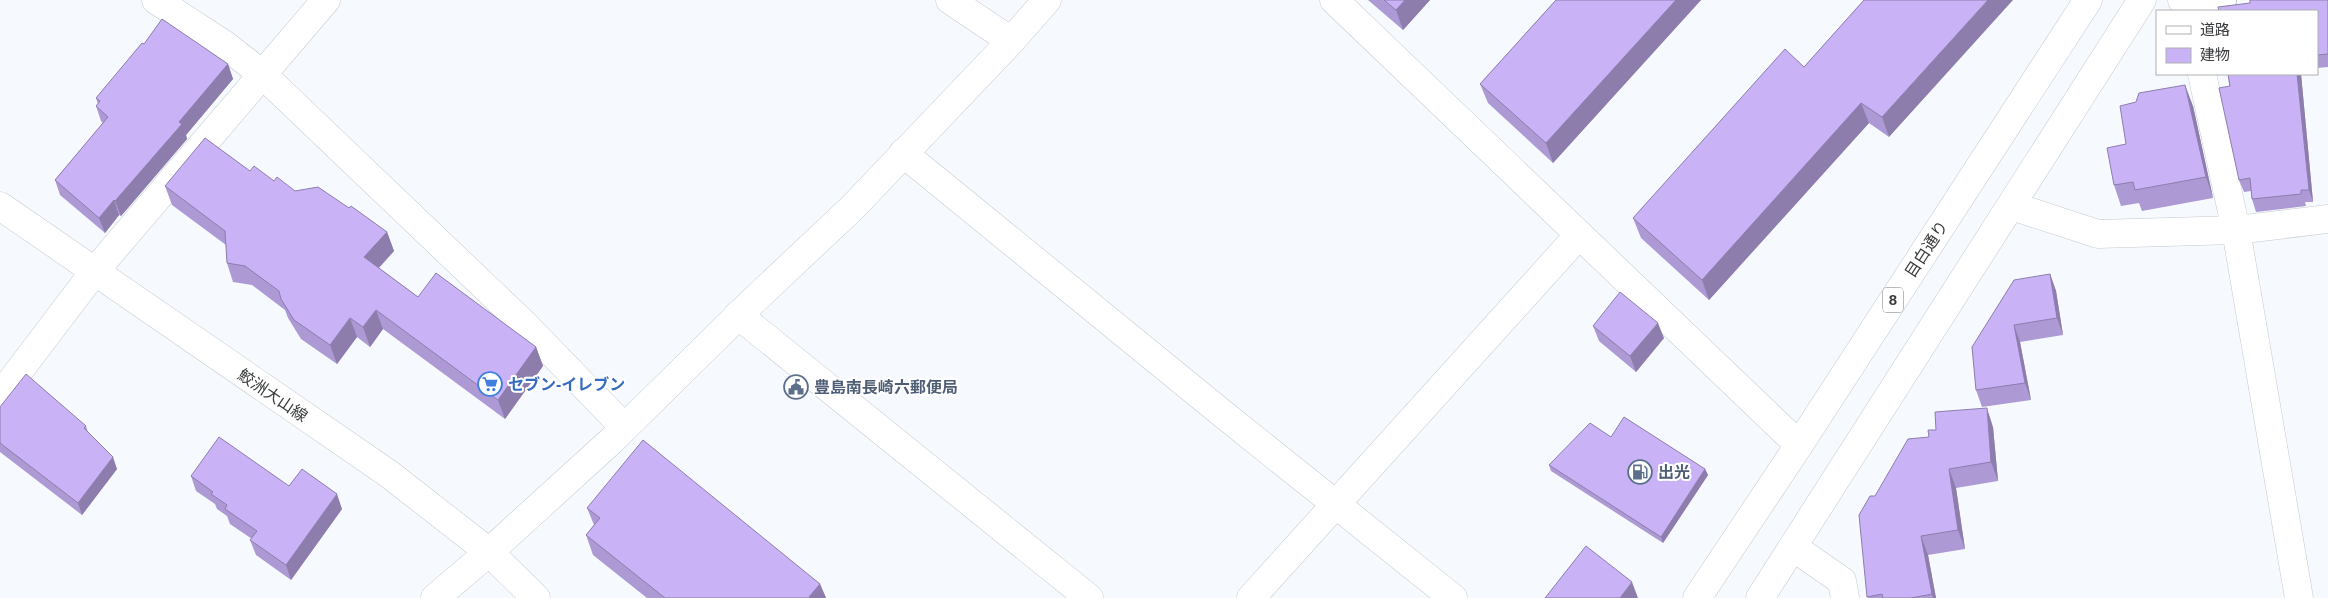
<svg xmlns="http://www.w3.org/2000/svg" width="2328" height="598" viewBox="0 0 2328 598" font-family="Helvetica,'Noto Sans JP',sans-serif">
	<style>
		.lines { fill: none; stroke-linecap: round; stroke-linejoin: round }
		.pedestrian-casing { stroke: #c5c9ce; stroke-width: 28 }
		.minor-casing { stroke: #c5c9ce; stroke-width: 29 }
		.secondary-casing { stroke: #c5c9ce; stroke-width: 29 }
		.primary-casing { stroke: #c5c9ce; stroke-width: 29 }
		.pedestrian { stroke: #fff; stroke-width: 26 }
		.minor { stroke: #fff; stroke-width: 28 }
		.secondary { stroke: #fff; stroke-width: 28 }
		.primary { stroke: #fff; stroke-width: 28 }
		.wall { fill: #ad9ad4 }
		.shaded-wall { fill: #8d7dac }
		.building { fill: #c9b3f6; stroke: #8d7dac }
		.labels { text-anchor: middle; stroke-width: 4; stroke-linejoin: round; paint-order: stroke }
		.shield { fill: #fff; stroke: #747576; stroke-width: 1 }
		.shield-label { font-size: 15px; font-weight: bold; fill: #383a3b }
		.street-label { font-size: 16px; fill: #383a3b; stroke: #fff }
		.shop-label { font-size: 16px; font-weight: bold; fill: #366cbe; stroke: #fff; text-anchor: start }
		.service-label { font-size: 16px; font-weight: bold; fill: #4e5e75; stroke: #fff; text-anchor: start }
	</style>
	<rect width="100%" height="100%" fill="#f6faff"/>
	<g class="lines">
		<g class="pedestrian-casing">
			<path id="pedestrian" d="M 2203,11 L 2223,0"/>
		</g>
		<g class="minor-casing">
			<g id="minor">
				<path d="M 156,0 L 225,45 L 262,74 L 525,325 L 624,427"/>
				<path d="M 950,0 L 1011,41"/>
				<path d="M 1334,0 L 1799,445"/>
				<path d="M 2182,0 L 2186,4 L 2188,11"/>
				<path d="M 2202,74 L 2236,230 L 2299,598"/>
				<path d="M 903,153 L 1223,414 L 1453,598"/>
				<path d="M 2012,206 L 2098,234 L 2236,230 L 2328,219"/>
				<path d="M 738,315 L 1089,598"/>
				<path d="M 0,396 L 94,272 L 326,0"/>
				<path d="M 1793,547 L 1842,581 L 1845,598"/>
				<path d="M 489,552 L 611,441 L 750,304 L 853,207 L 1011,41 L 1047,0"/>
				<path d="M 1251,598 L 1579,235"/>
			</g>
		</g>
		<g class="secondary-casing">
			<g id="secondary">
				<path d="M 0,206 L 389,474 L 489,552 L 536,598"/>
				<path d="M 435,598 L 489,552"/>
			</g>
		</g>
		<g class="primary-casing">
			<g id="primary">
				<path d="M 1697,598 L 1799,445 L 2088,0"/>
				<path d="M 1760,598 L 2142,0"/>
			</g>
		</g>
		<use href="#pedestrian" class="pedestrian"/>
		<use href="#minor" class="minor"/>
		<use href="#secondary" class="secondary"/>
		<use href="#primary" class="primary"/>
	</g>
	<g class="wall">
		<path d="M 1368,0 L 1430,0 L 1403,30 Z"/>
		<path d="M 1556,0 L 1701,0 L 1553,163 L 1488,103 L 1480,84 Z"/>
		<path d="M 1864,0 L 1889,137 L 1869,123 L 1709,300 L 1641,238 L 1633,218 L 1804,67 Z"/>
		<path d="M 2328,0 L 2328,67 L 2317,68 L 2317,11 L 2250,3 Z"/>
		<path d="M 228,64 L 233,79 L 186,135 L 187,139 L 128,208 L 121,216 L 119,215 L 105,233 L 60,195 L 55,180 L 103,123 L 101,121 L 96,106 L 98,104 L 96,98 Z"/>
		<path d="M 2228,74 L 2301,74 L 2313,202 L 2305,202 L 2306,206 L 2256,212 L 2252,199 L 2251,191 L 2244,192 L 2239,180 Z"/>
		<path d="M 2193,106 L 2213,198 L 2142,211 L 2139,203 L 2121,206 L 2114,185 L 2126,144 Z"/>
		<path d="M 250,171 L 274,181 L 295,191 L 349,208 L 387,232 L 394,251 L 379,268 L 418,297 L 536,347 L 543,366 L 505,419 L 383,329 L 370,347 L 357,337 L 337,364 L 301,339 L 288,318 L 285,310 L 252,285 L 233,282 L 227,263 L 226,245 L 172,205 L 165,186 Z"/>
		<path d="M 2050,274 L 2056,291 L 2063,335 L 2020,342 L 2031,400 L 1982,407 L 1976,390 L 1972,347 Z"/>
		<path d="M 1593,326 L 1664,338 L 1636,372 L 1599,341 Z"/>
		<path d="M 0,407 L 86,426 L 88,432 L 117,469 L 82,515 L 0,452 Z"/>
		<path d="M 1993,427 L 1998,481 L 1956,488 L 1965,549 L 1928,555 L 1936,598 L 1868,598 L 1875,496 Z"/>
		<path d="M 1611,437 L 1705,469 L 1708,475 L 1663,543 L 1551,471 L 1549,465 Z"/>
		<path d="M 191,476 L 289,486 L 342,509 L 291,580 L 256,555 L 250,540 L 252,539 L 230,524 L 227,516 L 217,509 L 215,504 L 196,491 Z"/>
		<path d="M 587,508 L 820,584 L 826,598 L 647,598 L 593,555 L 586,535 L 594,525 Z"/>
	</g>
	<g class="shaded-wall">
		<path d="M 1405,0 L 1430,0 L 1403,30 L 1396,10 Z"/>
		<path d="M 1676,0 L 1701,0 L 1553,163 L 1546,143 Z"/>
		<path d="M 1988,0 L 2013,0 L 1889,137 L 1882,117 Z"/>
		<path d="M 228,64 L 233,79 L 186,135 L 187,139 L 121,216 L 115,201 L 179,122 Z"/>
		<path d="M 2297,74 L 2301,74 L 2313,202 L 2309,190 Z"/>
		<path d="M 2185,85 L 2193,106 L 2213,198 L 2206,177 Z"/>
		<path d="M 1861,103 L 1869,123 L 1709,300 L 1702,280 Z"/>
		<path d="M 114,200 L 119,215 L 105,233 L 99,218 Z"/>
		<path d="M 387,232 L 394,251 L 371,276 L 364,257 Z"/>
		<path d="M 2050,274 L 2056,291 L 2063,335 L 2057,318 Z"/>
		<path d="M 376,310 L 383,329 L 370,347 L 363,327 Z"/>
		<path d="M 350,318 L 357,337 L 337,364 L 330,345 Z"/>
		<path d="M 1658,323 L 1664,338 L 1636,372 L 1630,356 Z"/>
		<path d="M 2014,325 L 2020,342 L 2031,400 L 2025,383 Z"/>
		<path d="M 536,347 L 543,366 L 505,419 L 498,400 Z"/>
		<path d="M 1987,408 L 1993,427 L 1998,481 L 1991,462 Z"/>
		<path d="M 113,457 L 117,469 L 82,515 L 78,503 Z"/>
		<path d="M 1705,469 L 1708,475 L 1663,543 L 1661,537 Z"/>
		<path d="M 1949,469 L 1956,488 L 1965,549 L 1958,530 Z"/>
		<path d="M 337,494 L 342,509 L 291,580 L 286,565 Z"/>
		<path d="M 1921,536 L 1928,555 L 1936,598 L 1933,598 L 1932,594 Z"/>
		<path d="M 1632,582 L 1638,598 L 1620,598 Z"/>
		<path d="M 820,584 L 826,598 L 809,598 L 809,597 Z"/>
	</g>
	<g class="building">
		<path d="M 1384,0 L 1405,0 L 1396,10 Z"/>
		<path d="M 1556,0 L 1676,0 L 1546,143 L 1480,84 Z"/>
		<path d="M 1864,0 L 1988,0 L 1882,117 L 1861,103 L 1702,280 L 1633,218 L 1785,49 L 1804,67 Z"/>
		<path d="M 2250,0 L 2328,0 L 2328,54 L 2317,55 L 2317,11 L 2219,11 L 2218,7 L 2250,3 Z"/>
		<path d="M 162,19 L 228,64 L 179,122 L 182,124 L 122,193 L 115,201 L 114,200 L 99,218 L 55,180 L 108,117 L 96,106 L 100,101 L 96,98 L 142,43 L 144,44 Z"/>
		<path d="M 2228,74 L 2297,74 L 2309,190 L 2301,190 L 2301,194 L 2252,199 L 2250,178 L 2239,180 L 2219,88 L 2230,86 Z"/>
		<path d="M 2185,85 L 2206,177 L 2135,190 L 2133,182 L 2114,185 L 2107,148 L 2126,144 L 2120,106 L 2136,102 L 2139,93 Z"/>
		<path d="M 205,138 L 250,171 L 254,166 L 274,181 L 277,177 L 295,191 L 318,187 L 349,208 L 351,206 L 387,232 L 364,257 L 418,297 L 436,273 L 536,347 L 498,400 L 376,310 L 363,327 L 350,318 L 330,345 L 294,320 L 281,299 L 279,291 L 245,266 L 227,263 L 225,231 L 165,186 Z"/>
		<path d="M 2050,274 L 2057,318 L 2014,325 L 2025,383 L 1976,390 L 1972,347 L 2014,280 Z"/>
		<path d="M 1620,292 L 1658,323 L 1630,356 L 1593,326 Z"/>
		<path d="M 26,374 L 86,426 L 84,428 L 113,457 L 78,503 L 0,443 L 0,407 Z"/>
		<path d="M 1987,408 L 1991,462 L 1949,469 L 1958,530 L 1921,536 L 1932,594 L 1911,598 L 1883,598 L 1882,594 L 1867,597 L 1859,515 L 1870,496 L 1875,496 L 1908,439 L 1929,437 L 1928,430 L 1936,430 L 1935,412 Z"/>
		<path d="M 1624,417 L 1705,469 L 1661,537 L 1549,465 L 1590,423 L 1611,437 Z"/>
		<path d="M 219,437 L 289,486 L 302,469 L 337,494 L 286,565 L 250,540 L 257,531 L 225,509 L 227,505 L 211,494 L 213,492 L 191,476 Z"/>
		<path d="M 643,440 L 820,584 L 809,597 L 810,598 L 665,598 L 586,535 L 600,518 L 587,508 Z"/>
		<path d="M 1586,546 L 1632,582 L 1620,598 L 1545,598 Z"/>
	</g>
	<defs>
		<g id="supermarket-ring" transform="scale(1.25)"><circle r="9.5" fill="#fff" stroke="#3f7fe0" stroke-width="1.5"/><path d="M-6-5.5h2.5l.6 2H6L4.5 2H-2.5L-4.4-4H-6ZM-1.5 3.2a1.3 1.3 0 1 0 .1 0ZM3 3.2a1.3 1.3 0 1 0 .1 0Z" fill="#3f7fe0"/></g>
		<g id="civic-ring" transform="scale(1.25)"><circle r="9.5" fill="#fff" stroke="#5c6f8a" stroke-width="1.5"/><path d="M-.6-6.5H3V-4.5H.6V-3L4-1V1h2V6H-6V1h2V-1L-.6-3ZM-1.2 2.5V6h2.4V2.5Z" fill="#5c6f8a"/></g>
		<g id="fuel-ring" transform="scale(1.25)"><circle r="9.5" fill="#fff" stroke="#5c6f8a" stroke-width="1.5"/><path d="M-5.5-6h7V0h2V4h1.3V-2.5L3-4.5l.8-.8L6-3V5H2.5V1h-1V6h-7ZM-4.2-4.7v3.2H.2V-4.7Z" fill="#5c6f8a"/></g>
	</defs>
	<g fill-rule="evenodd">
		<use href="#supermarket-ring" x="490" y="384"/>
		<use href="#civic-ring" x="796" y="387"/>
		<use href="#fuel-ring" x="1640" y="472"/>
	</g>
	<g class="labels">
		<rect class="shield" x="1883" y="287.5" width="20" height="25" rx="4"/>
		<g class="shield-label">
			<text x="1893" y="305">8</text>
		</g>
		<g class="street-label">
			<text transform="translate(1926 249) rotate(-57)" y="6">目白通り</text>
			<text transform="translate(273 395) rotate(34)" y="6">鮫洲大山線</text>
		</g>
		<g class="shop-label">
			<text x="508" y="390">セブン-イレブン</text>
		</g>
		<g class="service-label">
			<text x="814" y="393">豊島南長崎六郵便局</text>
			<text x="1658" y="478">出光</text>
		</g>
	</g>
	<rect x="2156" y="10" width="162" height="65" fill="#ffffff" stroke="#afb0b1"/>
	<rect x="2166" y="26" width="25" height="8" fill="#ffffff" stroke="#afb0b1"/>
	<text x="2200" y="35" font-size="15" fill="#383a3b">道路</text>
	<rect x="2166" y="48" width="25" height="15" fill="#c9b3f6" stroke="#afb0b1"/>
	<text x="2200" y="60" font-size="15" fill="#383a3b">建物</text>
</svg>
